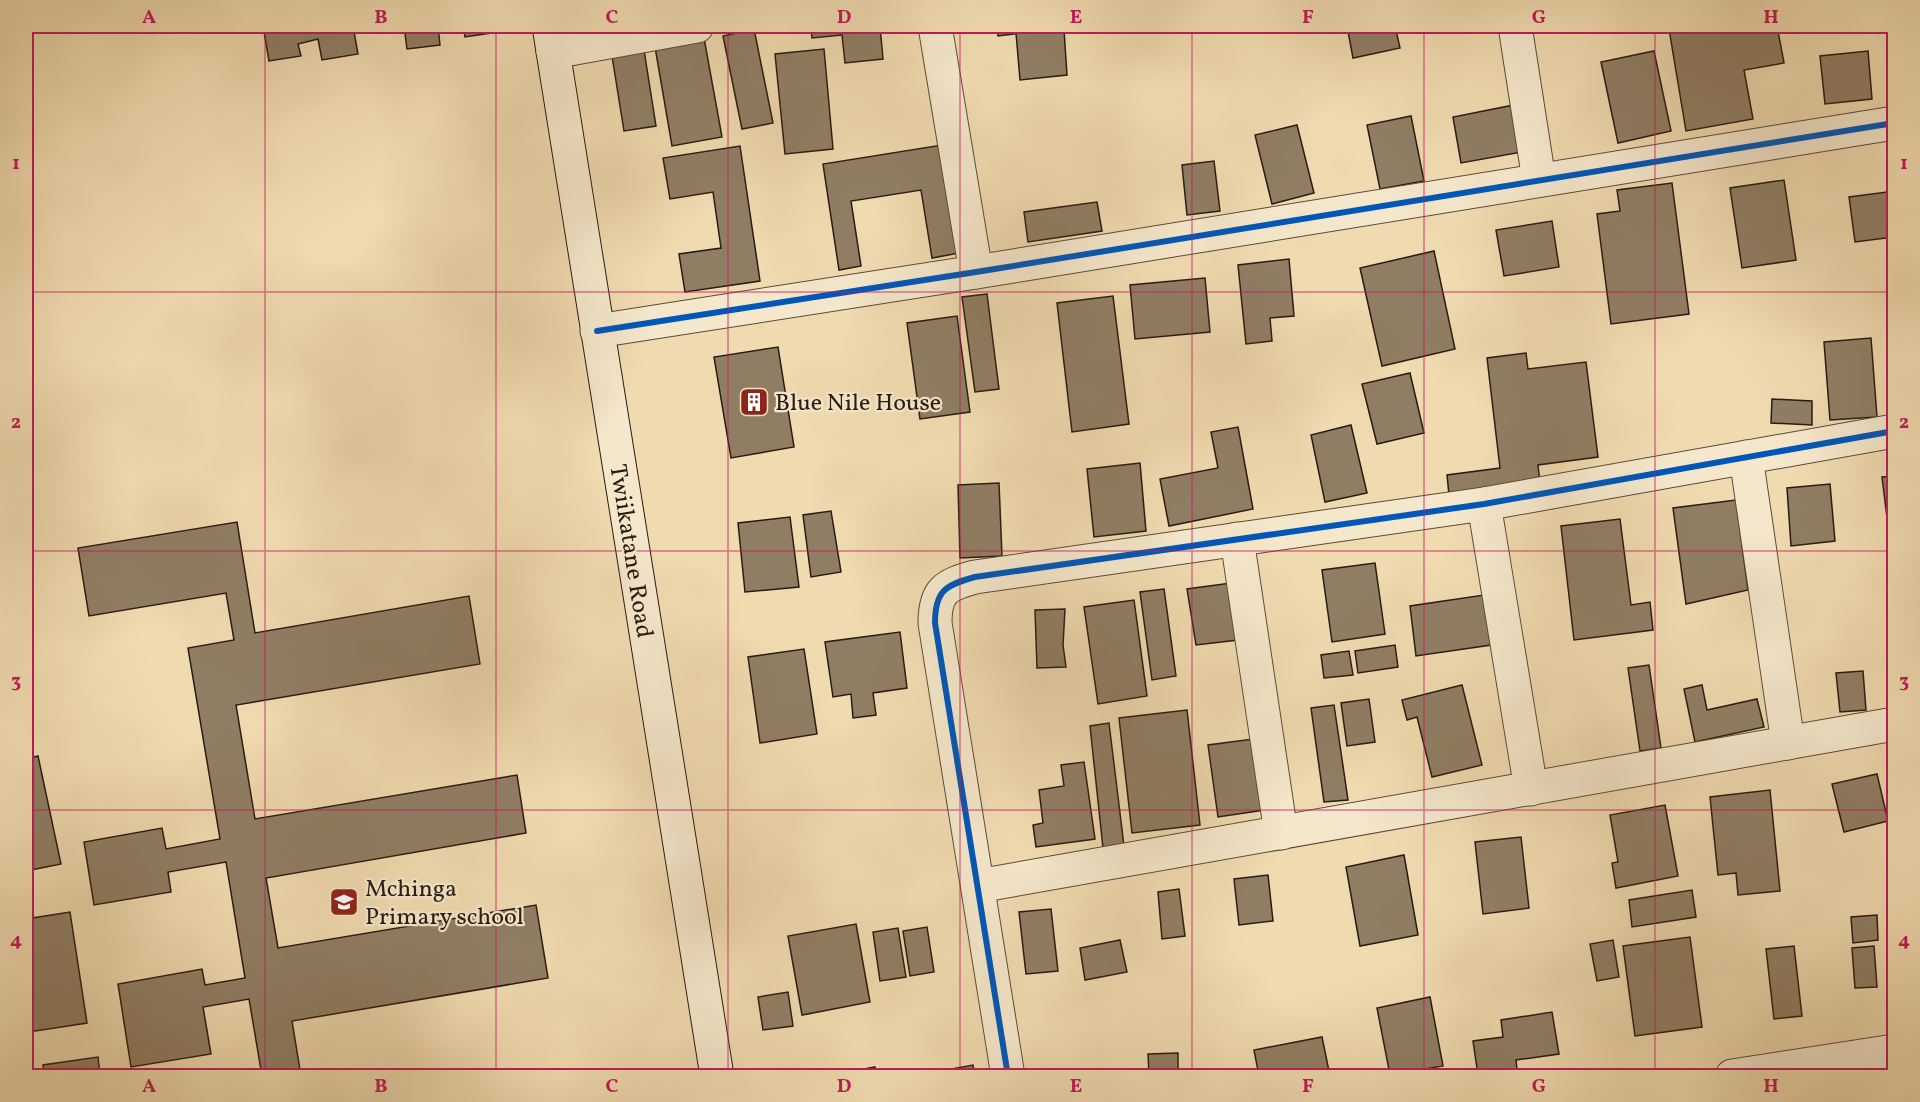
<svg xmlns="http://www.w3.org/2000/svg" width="1920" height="1102" viewBox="0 0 1920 1102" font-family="Vollkorn,serif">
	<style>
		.building { fill: #907e64; stroke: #291b12; stroke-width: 1.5 }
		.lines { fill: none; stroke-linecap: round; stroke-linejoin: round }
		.minor-casing { stroke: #5b4b39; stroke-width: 35 }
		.secondary-casing { stroke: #291b12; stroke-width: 35 }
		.minor { stroke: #f5e7cb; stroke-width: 33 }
		.secondary { stroke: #f5e7cb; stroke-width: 33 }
		.cycleway-casing { stroke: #f5e7cb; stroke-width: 10 }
		.cycleway { stroke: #0057b8; stroke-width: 6 }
		.grid { fill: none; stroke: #c2185b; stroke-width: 1.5; stroke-opacity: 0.55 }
		.labels { text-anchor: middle; stroke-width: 4.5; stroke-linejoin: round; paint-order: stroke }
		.poi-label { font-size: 24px; fill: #291b12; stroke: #f5e7cb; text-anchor: start }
		.street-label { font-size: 24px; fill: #291b12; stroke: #f5e7cb }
		.neatline { fill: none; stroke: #c2185b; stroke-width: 2 }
		.grid-label { font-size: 20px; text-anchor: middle; font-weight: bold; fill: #c2185b }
	</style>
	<rect width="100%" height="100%" fill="#f0daaf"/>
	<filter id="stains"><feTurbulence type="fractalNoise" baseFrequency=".00333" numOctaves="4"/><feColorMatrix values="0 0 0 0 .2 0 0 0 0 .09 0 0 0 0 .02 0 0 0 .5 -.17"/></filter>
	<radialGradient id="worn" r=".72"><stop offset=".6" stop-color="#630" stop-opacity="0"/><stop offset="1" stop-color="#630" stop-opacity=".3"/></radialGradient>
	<g class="building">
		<path d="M 263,26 L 353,26 L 358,54 L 322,60 L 318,39 L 298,44 L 301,56 L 269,61 Z"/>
		<path d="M 404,26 L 438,26 L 440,45 L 407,49 Z"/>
		<path d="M 463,26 L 490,26 L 491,33 L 465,37 Z"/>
		<path d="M 811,26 L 880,26 L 883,59 L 845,63 L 842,35 L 812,38 Z"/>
		<path d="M 997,26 L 1063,26 L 1063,28 L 998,36 Z"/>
		<path d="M 1117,26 L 1153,26 L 1118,33 Z"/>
		<path d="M 1347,26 L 1395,26 L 1400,48 L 1353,58 Z"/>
		<path d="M 1404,26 L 1436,26 L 1405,32 Z"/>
		<path d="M 1689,26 L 1777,26 L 1784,63 L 1744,70 L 1753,119 L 1686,131 L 1669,29 Z"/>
		<path d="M 754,29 L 773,123 L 742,129 L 723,36 Z"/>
		<path d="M 1064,30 L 1067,75 L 1020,80 L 1016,33 Z"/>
		<path d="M 704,38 L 722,137 L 672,146 L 655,47 Z"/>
		<path d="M 824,49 L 833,149 L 785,154 L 775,54 Z"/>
		<path d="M 644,50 L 656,126 L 624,131 L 612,56 Z"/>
		<path d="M 1654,51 L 1671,131 L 1618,143 L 1601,62 Z"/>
		<path d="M 1868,51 L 1872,99 L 1825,104 L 1820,56 Z"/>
		<path d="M 1514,105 L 1522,152 L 1461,163 L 1453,117 Z"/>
		<path d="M 1411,116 L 1424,181 L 1380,189 L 1367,125 Z"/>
		<path d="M 1297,125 L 1314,193 L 1272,204 L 1255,135 Z"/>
		<path d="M 942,145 L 959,253 L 932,258 L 921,190 L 851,201 L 861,266 L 839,270 L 823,164 Z"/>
		<path d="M 740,146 L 760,281 L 685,292 L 679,254 L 721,248 L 713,192 L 670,199 L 663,158 Z"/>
		<path d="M 1214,161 L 1220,211 L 1187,215 L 1182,165 Z"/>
		<path d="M 1784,180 L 1796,260 L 1742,268 L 1730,188 Z"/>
		<path d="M 1672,183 L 1689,314 L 1611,324 L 1597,214 L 1620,211 L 1617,190 Z"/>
		<path d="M 1887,192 L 1893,237 L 1855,242 L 1849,197 Z"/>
		<path d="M 1097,202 L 1102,231 L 1028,242 L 1024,212 Z"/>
		<path d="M 1552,221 L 1559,267 L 1504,276 L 1496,230 Z"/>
		<path d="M 1434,251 L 1455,349 L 1382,366 L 1360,268 Z"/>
		<path d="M 1289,259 L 1294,316 L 1270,318 L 1272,341 L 1246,344 L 1238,265 Z"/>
		<path d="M 1205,278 L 1210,332 L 1135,339 L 1130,285 Z"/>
		<path d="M 987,294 L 999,389 L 975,392 L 962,297 Z"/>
		<path d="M 1113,296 L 1129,424 L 1072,432 L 1057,303 Z"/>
		<path d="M 957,316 L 970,412 L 920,419 L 907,323 Z"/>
		<path d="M 1871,338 L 1877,417 L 1830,420 L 1824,342 Z"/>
		<path d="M 778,347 L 794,447 L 731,458 L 714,357 Z"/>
		<path d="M 1526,353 L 1528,369 L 1586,362 L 1598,457 L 1538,465 L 1540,483 L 1449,495 L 1447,475 L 1500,468 L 1487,358 Z"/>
		<path d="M 1410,373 L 1424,433 L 1377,444 L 1362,384 Z"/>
		<path d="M 1772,399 L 1812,401 L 1812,425 L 1771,423 Z"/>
		<path d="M 1351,425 L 1367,493 L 1325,502 L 1311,435 Z"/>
		<path d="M 1238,427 L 1253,509 L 1169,526 L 1160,479 L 1218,468 L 1211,432 Z"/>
		<path d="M 1140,463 L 1146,531 L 1094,537 L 1087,469 Z"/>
		<path d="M 1894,476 L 1894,566 L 1893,566 L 1882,477 Z"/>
		<path d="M 999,483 L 1002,556 L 960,558 L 958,485 Z"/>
		<path d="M 1830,484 L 1835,541 L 1791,546 L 1787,488 Z"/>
		<path d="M 1736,500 L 1748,590 L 1686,604 L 1673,508 Z"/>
		<path d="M 831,511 L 841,572 L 811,577 L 803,515 Z"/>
		<path d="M 790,517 L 799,587 L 745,592 L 738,523 Z"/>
		<path d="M 1620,519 L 1631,605 L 1650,602 L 1653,630 L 1574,640 L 1561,526 Z"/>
		<path d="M 237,522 L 255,633 L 469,596 L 480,664 L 236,705 L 255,819 L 517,775 L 526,833 L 266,878 L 278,948 L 536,905 L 548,978 L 292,1021 L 301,1076 L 262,1076 L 249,999 L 203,1007 L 211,1054 L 131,1067 L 118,984 L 202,969 L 205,985 L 245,978 L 226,862 L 168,872 L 171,892 L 94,905 L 84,842 L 162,828 L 166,849 L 220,839 L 188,648 L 234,640 L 226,593 L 89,616 L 78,548 Z"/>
		<path d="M 1375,563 L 1385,634 L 1332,642 L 1322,570 Z"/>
		<path d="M 1231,583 L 1238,640 L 1196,645 L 1187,589 Z"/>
		<path d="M 1164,589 L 1176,676 L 1152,680 L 1140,592 Z"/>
		<path d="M 1484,595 L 1491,645 L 1416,656 L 1410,606 Z"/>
		<path d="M 1134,600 L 1147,696 L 1098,704 L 1084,607 Z"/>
		<path d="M 1065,609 L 1063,645 L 1066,667 L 1037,668 L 1035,610 Z"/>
		<path d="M 900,632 L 907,688 L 873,693 L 876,715 L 853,718 L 851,694 L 833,697 L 825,642 Z"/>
		<path d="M 1395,645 L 1398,667 L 1358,673 L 1355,651 Z"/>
		<path d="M 804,649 L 817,734 L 760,743 L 748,657 Z"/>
		<path d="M 1349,651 L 1353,675 L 1324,678 L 1321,655 Z"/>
		<path d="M 1649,665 L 1661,748 L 1640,751 L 1628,668 Z"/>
		<path d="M 1863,671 L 1866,710 L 1840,712 L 1836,673 Z"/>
		<path d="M 1462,685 L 1482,765 L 1432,777 L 1417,717 L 1407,720 L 1402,700 Z"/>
		<path d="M 1702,685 L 1707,710 L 1757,699 L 1764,727 L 1695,742 L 1684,689 Z"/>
		<path d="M 26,693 L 32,721 L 26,723 Z"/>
		<path d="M 1369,699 L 1375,742 L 1347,746 L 1341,703 Z"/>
		<path d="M 1334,705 L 1348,800 L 1324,802 L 1311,708 Z"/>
		<path d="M 1187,710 L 1200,825 L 1132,833 L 1119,718 Z"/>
		<path d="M 1109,723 L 1124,846 L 1103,848 L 1090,726 Z"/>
		<path d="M 1261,738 L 1271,809 L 1218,817 L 1208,745 Z"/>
		<path d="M 38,756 L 61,864 L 26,871 L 26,759 Z"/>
		<path d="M 1084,762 L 1095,839 L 1036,847 L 1033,825 L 1043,823 L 1039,790 L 1064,786 L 1061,765 Z"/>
		<path d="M 1877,774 L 1888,821 L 1844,832 L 1832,784 Z"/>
		<path d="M 1770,790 L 1780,891 L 1738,895 L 1736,873 L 1718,875 L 1710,797 Z"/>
		<path d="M 1665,805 L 1678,876 L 1616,888 L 1612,863 L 1618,862 L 1610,815 Z"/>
		<path d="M 1521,837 L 1529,908 L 1483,914 L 1475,842 Z"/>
		<path d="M 1404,855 L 1418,935 L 1360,946 L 1346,867 Z"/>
		<path d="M 1268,875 L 1273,921 L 1239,925 L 1234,879 Z"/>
		<path d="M 1179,889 L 1185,936 L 1162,939 L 1158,892 Z"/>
		<path d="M 1692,890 L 1696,917 L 1632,927 L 1629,900 Z"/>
		<path d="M 1051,909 L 1058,971 L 1026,974 L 1019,912 Z"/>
		<path d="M 70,912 L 87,1023 L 29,1032 L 26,1013 L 26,919 Z"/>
		<path d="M 1877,915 L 1878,940 L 1853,943 L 1851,917 Z"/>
		<path d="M 856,924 L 870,1002 L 802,1015 L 788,936 Z"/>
		<path d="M 927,927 L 934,972 L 910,976 L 903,931 Z"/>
		<path d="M 898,928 L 906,977 L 880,981 L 873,932 Z"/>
		<path d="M 1690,937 L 1702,1027 L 1635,1036 L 1623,946 Z"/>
		<path d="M 1120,940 L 1127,972 L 1085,980 L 1080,948 Z"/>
		<path d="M 1613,940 L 1619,977 L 1597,981 L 1590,944 Z"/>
		<path d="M 1794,946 L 1802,1016 L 1774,1019 L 1766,949 Z"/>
		<path d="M 1874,946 L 1877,987 L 1855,988 L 1852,948 Z"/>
		<path d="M 788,992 L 793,1026 L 763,1030 L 758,997 Z"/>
		<path d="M 1430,997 L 1443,1066 L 1390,1075 L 1377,1008 Z"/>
		<path d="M 1552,1012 L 1559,1054 L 1516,1060 L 1517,1070 L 1478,1075 L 1473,1041 L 1503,1037 L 1501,1020 Z"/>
		<path d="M 1322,1037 L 1330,1076 L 1259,1076 L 1254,1050 Z"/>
		<path d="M 1178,1053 L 1178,1074 L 1206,1072 L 1207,1076 L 1132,1076 L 1149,1075 L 1148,1054 Z"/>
		<path d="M 98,1057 L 100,1076 L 44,1076 L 43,1065 Z"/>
		<path d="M 973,1065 L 975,1076 L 913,1076 Z"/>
		<path d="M 875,1067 L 876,1076 L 828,1076 Z"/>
	</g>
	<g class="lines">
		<g class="minor-casing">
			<g id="minor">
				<path d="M 935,26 L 976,272"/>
				<path d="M 1515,26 L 1539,180"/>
				<path d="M 553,52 L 697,26"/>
				<path d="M 597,331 L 976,272 L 1894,123"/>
				<path d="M 1746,457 L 1788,743"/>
				<path d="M 1484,504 L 1531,789"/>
				<path d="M 1237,539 L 1281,833"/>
				<path d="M 978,886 L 1894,724"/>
				<path d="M 1008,1076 L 935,623 C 935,591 945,585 975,577 L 1484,504 L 1894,431"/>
				<path d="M 1732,1076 L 1894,1051"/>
			</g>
		</g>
		<g class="secondary-casing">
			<path id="secondary" d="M 549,26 L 717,1076"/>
		</g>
		<use href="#minor" class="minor"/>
		<use href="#secondary" class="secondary"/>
		<g class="cycleway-casing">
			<g id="cycleway">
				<path d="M 597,331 L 976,272 L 1894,123"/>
				<path d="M 1008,1076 L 935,623 C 935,591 945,585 975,577 L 1484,504 L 1894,431"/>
			</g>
		</g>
		<use href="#cycleway" class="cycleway"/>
	</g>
	<path class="grid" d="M 265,26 L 265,1076M 496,26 L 496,1076M 728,26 L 728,1076M 960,26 L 960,1076M 1192,26 L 1192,1076M 1424,26 L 1424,1076M 1655,26 L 1655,1076M 26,292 L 1894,292M 26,551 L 1894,551M 26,810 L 1894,810"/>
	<defs>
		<g id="building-square" transform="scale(1.5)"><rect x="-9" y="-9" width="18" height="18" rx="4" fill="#8f2418" stroke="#f5e7cb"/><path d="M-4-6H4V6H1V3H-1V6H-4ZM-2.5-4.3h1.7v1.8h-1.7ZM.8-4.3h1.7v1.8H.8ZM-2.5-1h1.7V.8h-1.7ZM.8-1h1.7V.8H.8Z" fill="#fff"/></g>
		<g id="school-square" transform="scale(1.5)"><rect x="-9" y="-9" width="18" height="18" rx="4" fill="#8f2418" stroke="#f5e7cb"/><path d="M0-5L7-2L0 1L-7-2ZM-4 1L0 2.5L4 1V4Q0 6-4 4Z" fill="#fff"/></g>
	</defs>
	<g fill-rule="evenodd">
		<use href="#building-square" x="754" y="402"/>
		<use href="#school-square" x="344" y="902"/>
	</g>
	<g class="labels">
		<g class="poi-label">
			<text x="775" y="410">Blue Nile House</text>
			<text x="365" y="896">Mchinga<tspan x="365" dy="28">Primary school</tspan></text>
		</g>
		<g class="street-label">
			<text transform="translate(632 551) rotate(81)" y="8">Twiikatane Road</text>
		</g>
	</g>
	<rect width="1920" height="1102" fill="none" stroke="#f0daaf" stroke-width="66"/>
	<rect x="33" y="33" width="1854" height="1036" class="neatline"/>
	<g class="grid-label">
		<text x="149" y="23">A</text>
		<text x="381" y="23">B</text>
		<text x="612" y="23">C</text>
		<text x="844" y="23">D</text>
		<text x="1076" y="23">E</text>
		<text x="1308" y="23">F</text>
		<text x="1539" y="23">G</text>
		<text x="1771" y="23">H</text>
		<text x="16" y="169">1</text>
		<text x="1904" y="169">1</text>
		<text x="16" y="428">2</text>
		<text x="1904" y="428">2</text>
		<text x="16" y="687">3</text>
		<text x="1904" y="687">3</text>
		<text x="16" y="946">4</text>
		<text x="1904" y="946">4</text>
		<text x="149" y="1092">A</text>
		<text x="381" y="1092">B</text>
		<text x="612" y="1092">C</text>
		<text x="844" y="1092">D</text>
		<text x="1076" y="1092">E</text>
		<text x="1308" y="1092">F</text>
		<text x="1539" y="1092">G</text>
		<text x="1771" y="1092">H</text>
	</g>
	<rect width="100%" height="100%" filter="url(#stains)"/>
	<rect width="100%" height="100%" fill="url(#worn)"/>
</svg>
